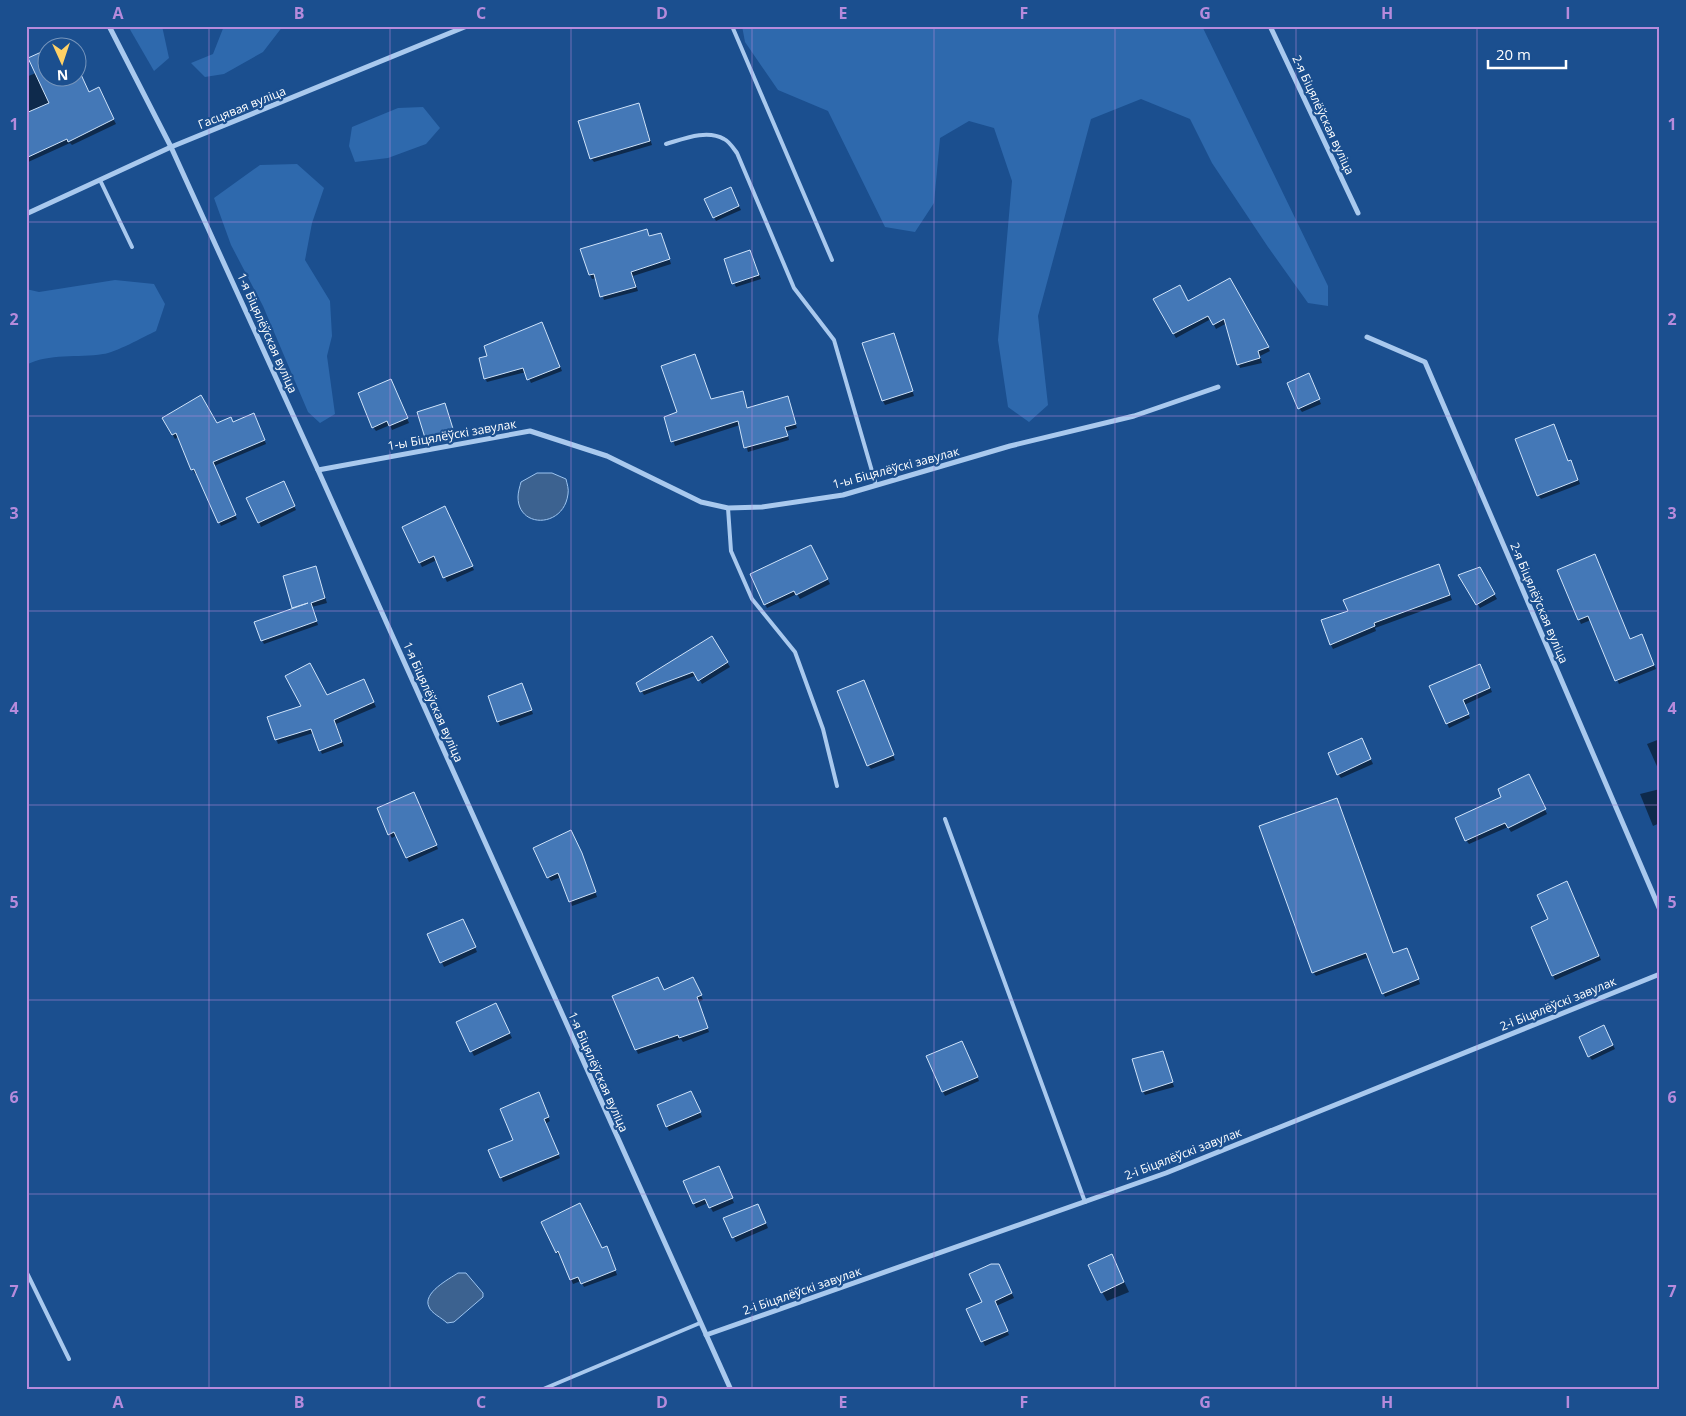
<svg xmlns="http://www.w3.org/2000/svg" width="1686" height="1416" viewBox="0 0 1686 1416" font-family="'Open Sans',sans-serif">
	<style>
		.green { fill: #2e69ad }
		.water { fill: #3c6290; stroke: #9cc4f0 }
		.shadow { fill: #0007 }
		.building { fill: #4478b7; stroke: #cfe3fa }
		.lines { fill: none; stroke-linecap: round; stroke-linejoin: round }
		.service { stroke: #a9c9ee; stroke-width: 4 }
		.minor { stroke: #a9c9ee; stroke-width: 5 }
		.grid { fill: none; stroke: #b68bdc; stroke-width: 1; stroke-opacity: 0.55 }
		.labels { text-anchor: middle; stroke-width: 4.5; stroke-linejoin: round; paint-order: stroke }
		.street-label { font-size: 12px; fill: #fff; stroke: #1b4f8f }
		.neatline { fill: none; stroke: #b68bdc; stroke-width: 2 }
		.grid-label { font-size: 16px; text-anchor: middle; font-weight: bold; fill: #b68bdc }
	</style>
	<rect width="100%" height="100%" fill="#1b4f8f"/>
	<g class="green">
		<path d="M 128,26 L 162,26 L 169,58 L 154,71 Z"/>
		<path d="M 224,26 L 283,26 L 263,52 L 224,74 L 205,77 L 191,63 L 213,54 Z"/>
		<path d="M 742,26 L 1202,26 L 1328,286 L 1328,306 L 1308,303 L 1268,247 L 1212,163 L 1190,119 L 1141,99 L 1091,119 L 1038,316 L 1048,405 L 1029,422 L 1008,407 L 998,340 L 1012,181 L 994,128 L 969,121 L 940,138 L 934,203 L 915,232 L 885,227 L 828,111 L 778,90 L 745,42 Z"/>
		<path d="M 423,107 L 440,128 L 426,144 L 388,158 L 355,162 L 349,146 L 352,127 L 398,108 Z"/>
		<path d="M 297,164 L 324,188 L 312,223 L 305,260 L 330,301 L 332,336 L 327,356 L 335,414 L 320,423 L 308,412 L 263,306 L 231,245 L 214,198 L 260,165 Z"/>
		<path d="M 115,280 L 154,284 L 165,304 L 156,331 C 143,337 115,353 103,354 C 78,358 49,353 26,365 L 26,289 L 39,292 Z"/>
	</g>
	<g class="water">
		<path d="M 537,473 L 552,473 L 566,479 C 567,484 569,489 568,494 C 564,528 518,529 518,497 C 518,492 520,486 521,482 Z"/>
		<path d="M 458,1273 L 466,1273 L 483,1293 L 483,1297 L 454,1322 L 447,1323 C 442,1318 431,1313 429,1307 C 422,1293 449,1279 458,1273 Z"/>
	</g>
	<g class="shadow">
		<path d="M 64,42 L 67,48 L 53,48 Z"/>
		<path d="M 78,70 L 89,94 L 100,93 L 116,124 L 72,145 L 70,143 L 26,163 L 26,77 L 36,73 L 48,78 L 78,78 Z"/>
		<path d="M 640,108 L 652,145 L 594,162 L 591,158 Z"/>
		<path d="M 732,193 L 741,210 L 716,221 L 714,217 Z"/>
		<path d="M 649,234 L 650,237 L 663,238 L 671,264 L 633,276 L 638,291 L 604,300 L 597,278 L 592,279 L 590,275 Z"/>
		<path d="M 750,251 L 761,279 L 736,287 L 734,283 Z"/>
		<path d="M 1230,280 L 1270,351 L 1260,356 L 1262,363 L 1240,368 L 1227,323 L 1216,329 L 1211,319 L 1176,338 L 1155,300 L 1188,302 Z"/>
		<path d="M 542,324 L 562,371 L 531,383 L 526,372 L 487,382 L 485,378 L 489,357 Z"/>
		<path d="M 896,338 L 914,396 L 885,405 L 883,401 Z"/>
		<path d="M 695,356 L 711,400 L 742,392 L 748,409 L 787,398 L 797,428 L 787,431 L 789,440 L 748,452 L 740,425 L 675,446 L 665,418 L 679,413 Z"/>
		<path d="M 1310,379 L 1321,404 L 1302,412 L 1299,408 Z"/>
		<path d="M 393,385 L 409,423 L 392,430 L 390,425 L 376,431 L 373,427 Z"/>
		<path d="M 445,404 L 456,437 L 430,445 L 427,440 Z"/>
		<path d="M 164,419 L 216,424 L 233,423 L 256,419 L 266,444 L 214,466 L 237,519 L 221,526 L 197,473 L 195,474 L 193,470 L 178,437 L 175,439 Z"/>
		<path d="M 1568,463 L 1573,466 L 1580,484 L 1541,499 L 1538,495 Z"/>
		<path d="M 285,486 L 296,510 L 261,527 L 259,522 Z"/>
		<path d="M 447,512 L 474,570 L 447,582 L 437,560 L 422,567 L 403,527 Z"/>
		<path d="M 811,547 L 830,584 L 800,599 L 797,594 L 767,608 L 765,604 Z"/>
		<path d="M 316,568 L 327,603 L 312,607 L 318,625 L 264,644 L 262,640 L 294,610 L 293,607 Z"/>
		<path d="M 1479,569 L 1497,599 L 1480,608 L 1460,576 Z"/>
		<path d="M 1441,570 L 1452,600 L 1375,628 L 1376,631 L 1333,649 L 1331,645 L 1350,612 Z"/>
		<path d="M 1558,570 L 1630,640 L 1643,640 L 1656,669 L 1619,684 L 1591,620 L 1581,624 Z"/>
		<path d="M 712,637 L 730,667 L 702,684 L 697,675 L 644,695 L 637,683 Z"/>
		<path d="M 1482,670 L 1492,692 L 1464,705 L 1470,718 L 1449,728 L 1447,723 Z"/>
		<path d="M 366,685 L 376,707 L 336,724 L 344,746 L 322,754 L 313,733 L 278,744 L 269,718 Z"/>
		<path d="M 866,686 L 895,760 L 871,769 L 868,765 Z"/>
		<path d="M 524,689 L 533,714 L 500,726 L 498,721 Z"/>
		<path d="M 1660,739 L 1660,773 L 1647,744 Z"/>
		<path d="M 1364,744 L 1373,764 L 1341,778 L 1338,774 Z"/>
		<path d="M 1531,780 L 1547,814 L 1511,832 L 1508,827 L 1469,844 L 1466,840 L 1503,798 Z"/>
		<path d="M 1660,789 L 1660,823 L 1653,826 L 1640,794 Z"/>
		<path d="M 416,798 L 438,849 L 409,862 L 397,835 L 392,838 L 389,834 Z"/>
		<path d="M 1337,800 L 1393,954 L 1408,953 L 1420,984 L 1385,997 L 1369,957 L 1316,976 L 1313,972 Z"/>
		<path d="M 584,859 L 597,897 L 572,906 L 561,877 L 551,881 L 548,877 Z"/>
		<path d="M 1569,887 L 1601,960 L 1555,980 L 1553,975 L 1550,919 Z"/>
		<path d="M 465,924 L 477,952 L 444,967 L 429,935 Z"/>
		<path d="M 695,982 L 703,1000 L 698,1002 L 709,1032 L 683,1042 L 681,1039 L 638,1054 L 636,1049 L 664,991 Z"/>
		<path d="M 498,1009 L 512,1038 L 474,1056 L 458,1023 Z"/>
		<path d="M 1606,1031 L 1615,1049 L 1592,1060 L 1589,1056 Z"/>
		<path d="M 964,1046 L 979,1081 L 945,1096 L 943,1092 Z"/>
		<path d="M 1164,1056 L 1174,1087 L 1145,1095 L 1143,1091 Z"/>
		<path d="M 693,1096 L 702,1117 L 669,1131 L 658,1106 Z"/>
		<path d="M 541,1098 L 550,1121 L 545,1124 L 560,1158 L 503,1182 L 490,1151 L 515,1140 Z"/>
		<path d="M 721,1172 L 734,1203 L 713,1212 L 708,1203 L 696,1208 L 684,1182 Z"/>
		<path d="M 760,1209 L 768,1228 L 736,1242 L 725,1219 Z"/>
		<path d="M 542,1222 L 609,1252 L 617,1275 L 584,1287 L 581,1281 L 573,1284 L 561,1255 L 559,1256 Z"/>
		<path d="M 1112,1256 L 1129,1292 L 1107,1301 L 1102,1292 Z"/>
		<path d="M 1001,1270 L 1014,1298 L 996,1306 L 1009,1335 L 985,1346 L 968,1310 L 984,1303 Z"/>
	</g>
	<g class="building">
		<path d="M 48,49 L 48,78 L 78,78 L 78,68 L 89,92 L 99,87 L 114,119 L 68,142 L 67,139 L 26,158 L 26,113 L 49,103 L 28,58 Z"/>
		<path d="M 639,103 L 650,141 L 590,159 L 578,121 Z"/>
		<path d="M 731,187 L 739,206 L 713,218 L 704,199 Z"/>
		<path d="M 647,229 L 649,236 L 661,233 L 670,259 L 631,272 L 636,287 L 600,297 L 594,274 L 589,275 L 580,249 Z"/>
		<path d="M 750,250 L 759,275 L 732,284 L 724,259 Z"/>
		<path d="M 1230,278 L 1269,347 L 1258,351 L 1260,358 L 1237,365 L 1224,319 L 1213,325 L 1208,316 L 1173,334 L 1153,299 L 1180,285 L 1188,301 Z"/>
		<path d="M 542,322 L 560,367 L 527,380 L 523,368 L 484,379 L 479,358 L 487,356 L 484,346 Z"/>
		<path d="M 894,333 L 913,391 L 882,401 L 862,343 Z"/>
		<path d="M 695,354 L 711,399 L 743,391 L 747,408 L 788,396 L 796,424 L 785,427 L 788,436 L 744,448 L 738,421 L 671,442 L 664,417 L 677,412 L 661,366 Z"/>
		<path d="M 1309,373 L 1320,399 L 1298,409 L 1287,383 Z"/>
		<path d="M 391,379 L 408,418 L 389,426 L 387,421 L 372,428 L 358,393 Z"/>
		<path d="M 201,395 L 217,423 L 231,417 L 233,422 L 254,413 L 265,440 L 213,462 L 236,515 L 218,523 L 194,469 L 191,470 L 176,433 L 172,435 L 162,418 Z"/>
		<path d="M 445,403 L 454,432 L 426,441 L 417,412 Z"/>
		<path d="M 1554,424 L 1568,461 L 1571,460 L 1578,480 L 1537,496 L 1515,439 Z"/>
		<path d="M 284,481 L 295,506 L 258,523 L 246,498 Z"/>
		<path d="M 445,506 L 473,566 L 443,578 L 434,556 L 419,563 L 402,527 Z"/>
		<path d="M 811,545 L 828,579 L 796,595 L 794,591 L 764,605 L 750,574 Z"/>
		<path d="M 1595,554 L 1630,639 L 1642,634 L 1654,665 L 1615,681 L 1588,616 L 1578,620 L 1557,570 Z"/>
		<path d="M 1439,564 L 1450,595 L 1374,623 L 1375,626 L 1330,645 L 1321,620 L 1348,611 L 1343,600 Z"/>
		<path d="M 316,566 L 325,598 L 311,603 L 317,621 L 261,641 L 254,622 L 308,603 L 292,608 L 283,576 Z"/>
		<path d="M 1480,567 L 1495,594 L 1476,605 L 1458,575 Z"/>
		<path d="M 712,636 L 728,662 L 698,681 L 693,672 L 640,692 L 636,683 Z"/>
		<path d="M 310,663 L 327,695 L 364,679 L 374,702 L 334,720 L 342,742 L 319,751 L 311,729 L 275,740 L 267,717 L 301,706 L 285,676 Z"/>
		<path d="M 1480,664 L 1490,688 L 1463,700 L 1469,714 L 1446,724 L 1429,686 Z"/>
		<path d="M 864,680 L 894,755 L 867,766 L 837,691 Z"/>
		<path d="M 522,683 L 532,710 L 497,722 L 488,696 Z"/>
		<path d="M 1362,738 L 1371,759 L 1337,775 L 1328,753 Z"/>
		<path d="M 1529,774 L 1546,809 L 1508,828 L 1505,823 L 1465,841 L 1455,818 L 1501,797 L 1498,789 Z"/>
		<path d="M 414,792 L 437,845 L 406,858 L 394,832 L 388,835 L 377,808 Z"/>
		<path d="M 1337,798 L 1393,953 L 1407,948 L 1419,979 L 1382,994 L 1366,953 L 1312,973 L 1259,826 Z"/>
		<path d="M 571,830 L 582,853 L 596,892 L 569,902 L 558,873 L 547,878 L 533,848 Z"/>
		<path d="M 1567,881 L 1599,956 L 1552,976 L 1531,927 L 1548,919 L 1537,895 Z"/>
		<path d="M 463,919 L 476,947 L 440,963 L 427,934 Z"/>
		<path d="M 658,977 L 664,990 L 693,977 L 702,995 L 697,997 L 708,1028 L 679,1038 L 678,1035 L 635,1050 L 612,996 Z"/>
		<path d="M 496,1003 L 510,1033 L 470,1052 L 456,1022 Z"/>
		<path d="M 1604,1025 L 1613,1045 L 1588,1057 L 1579,1037 Z"/>
		<path d="M 962,1041 L 978,1077 L 942,1092 L 926,1056 Z"/>
		<path d="M 1163,1051 L 1173,1082 L 1142,1092 L 1132,1059 Z"/>
		<path d="M 691,1091 L 701,1112 L 666,1127 L 657,1105 Z"/>
		<path d="M 539,1092 L 549,1117 L 544,1119 L 559,1154 L 500,1178 L 488,1150 L 513,1140 L 500,1109 Z"/>
		<path d="M 719,1166 L 733,1198 L 709,1208 L 705,1199 L 693,1204 L 683,1181 Z"/>
		<path d="M 580,1203 L 602,1248 L 607,1246 L 616,1270 L 581,1284 L 578,1277 L 570,1280 L 558,1251 L 556,1253 L 541,1222 Z"/>
		<path d="M 758,1204 L 766,1223 L 732,1238 L 723,1218 Z"/>
		<path d="M 1112,1254 L 1124,1282 L 1101,1293 L 1088,1265 Z"/>
		<path d="M 991,1264 L 999,1264 L 1012,1293 L 995,1301 L 1008,1331 L 981,1342 L 966,1309 L 982,1302 L 969,1274 Z"/>
	</g>
	<g class="lines">
		<g class="service">
			<path d="M 732,26 L 832,260"/>
			<path d="M 666,144 C 683,139 707,129 724,139 C 729,141 734,149 737,153 L 794,288 L 834,340 L 876,485"/>
			<path d="M 100,180 L 132,247"/>
			<path d="M 728,508 L 731,551 L 752,599 L 795,652 L 823,729 L 837,786"/>
			<path d="M 945,819 L 1085,1202"/>
			<path d="M 26,1271 L 69,1359"/>
			<path d="M 541,1390 L 700,1323"/>
		</g>
		<g class="minor">
			<path d="M 109,26 L 171,147 L 318,470 L 731,1390"/>
			<path d="M 1270,26 L 1358,213"/>
			<path d="M 26,214 L 171,147 L 467,26"/>
			<path d="M 1367,337 L 1425,362 L 1660,910"/>
			<path d="M 318,470 L 530,431 L 607,456 L 701,502 L 728,508 L 762,507 L 843,495 L 1010,446 L 1134,416 L 1218,387"/>
			<path d="M 706,1335 L 1166,1173 L 1660,974"/>
		</g>
	</g>
	<path class="grid" d="M 209,26 L 209,1390M 390,26 L 390,1390M 571,26 L 571,1390M 752,26 L 752,1390M 934,26 L 934,1390M 1115,26 L 1115,1390M 1296,26 L 1296,1390M 1477,26 L 1477,1390M 26,222 L 1660,222M 26,416 L 1660,416M 26,611 L 1660,611M 26,805 L 1660,805M 26,1000 L 1660,1000M 26,1194 L 1660,1194"/>
	<g class="labels">
		<g class="street-label">
			<text transform="translate(242 108) rotate(-22)" y="4">Гасцявая вуліца</text>
			<text transform="translate(1323 115) rotate(65)" y="4">2-я Біцялёўская вуліца</text>
			<text transform="translate(267 333) rotate(66)" y="4">1-я Біцялёўская вуліца</text>
			<text transform="translate(452 435) rotate(-10)" y="4">1-ы Біцялёўскі завулак</text>
			<text transform="translate(896 468) rotate(-15)" y="4">1-ы Біцялёўскі завулак</text>
			<text transform="translate(1539 603) rotate(67)" y="4">2-я Біцялёўская вуліца</text>
			<text transform="translate(433 702) rotate(66)" y="4">1-я Біцялёўская вуліца</text>
			<text transform="translate(1558 1004) rotate(-22)" y="4">2-і Біцялёўскі завулак</text>
			<text transform="translate(598 1072) rotate(66)" y="4">1-я Біцялёўская вуліца</text>
			<text transform="translate(1183 1154) rotate(-21)" y="4">2-і Біцялёўскі завулак</text>
			<text transform="translate(802 1291) rotate(-19)" y="4">2-і Біцялёўскі завулак</text>
		</g>
	</g>
	<rect width="1686" height="1416" fill="none" stroke="#1b4f8f" stroke-width="55"/>
	<g transform="translate(62 62) rotate(177)"><circle r="24" fill="#1b4f8f" stroke="#7695bc"/>
	<path d="M0-4L9 19L0 12L-9 19Z" fill="#ffd166"/>
	<text y="-8" font-size="14" font-weight="bold" text-anchor="middle" fill="#ffffff">N</text>
	</g>
	<path d="M1488 60v8h78v-8" fill="none" stroke="#ffffff" stroke-width="2.5"/>
	<text x="1496" y="60" font-size="15" fill="#ffffff" stroke="#1b4f8f" stroke-width="4" paint-order="stroke">20 m</text>
	<rect x="28" y="28" width="1630" height="1360" class="neatline"/>
	<g class="grid-label">
		<text x="118" y="19">A</text>
		<text x="299" y="19">B</text>
		<text x="481" y="19">C</text>
		<text x="662" y="19">D</text>
		<text x="843" y="19">E</text>
		<text x="1024" y="19">F</text>
		<text x="1205" y="19">G</text>
		<text x="1387" y="19">H</text>
		<text x="1568" y="19">I</text>
		<text x="14" y="130">1</text>
		<text x="1672" y="130">1</text>
		<text x="14" y="325">2</text>
		<text x="1672" y="325">2</text>
		<text x="14" y="519">3</text>
		<text x="1672" y="519">3</text>
		<text x="14" y="714">4</text>
		<text x="1672" y="714">4</text>
		<text x="14" y="908">5</text>
		<text x="1672" y="908">5</text>
		<text x="14" y="1103">6</text>
		<text x="1672" y="1103">6</text>
		<text x="14" y="1297">7</text>
		<text x="1672" y="1297">7</text>
		<text x="118" y="1408">A</text>
		<text x="299" y="1408">B</text>
		<text x="481" y="1408">C</text>
		<text x="662" y="1408">D</text>
		<text x="843" y="1408">E</text>
		<text x="1024" y="1408">F</text>
		<text x="1205" y="1408">G</text>
		<text x="1387" y="1408">H</text>
		<text x="1568" y="1408">I</text>
	</g>
</svg>
